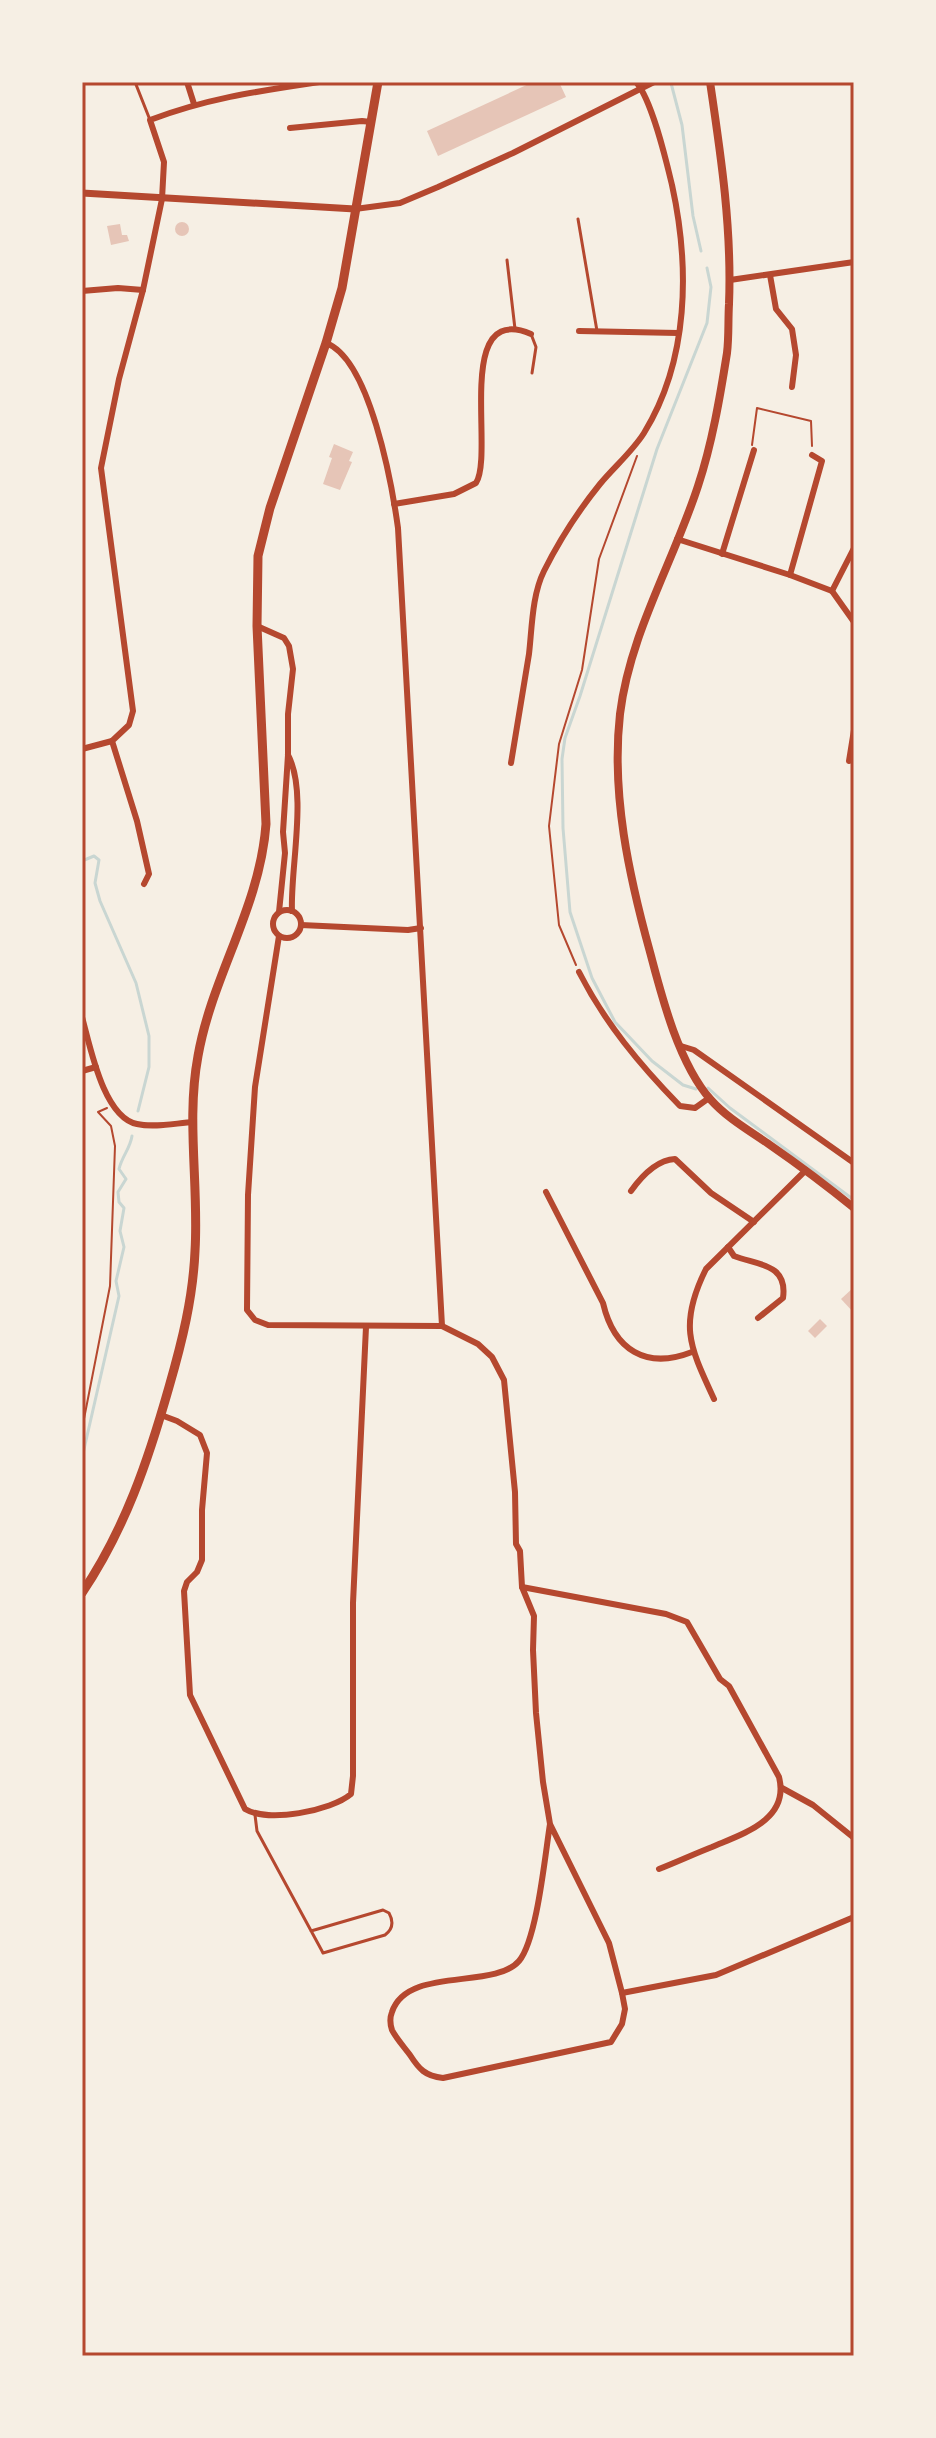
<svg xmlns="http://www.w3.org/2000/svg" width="936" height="2438" viewBox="0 0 936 2438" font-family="'Noto Serif',serif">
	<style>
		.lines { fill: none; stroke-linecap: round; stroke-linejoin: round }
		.stream { stroke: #c9d6d2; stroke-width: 3 }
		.building { fill: #e6c5b7 }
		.path { stroke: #b5482f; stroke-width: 2 }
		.service { stroke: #b5482f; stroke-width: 3 }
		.minor { stroke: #b5482f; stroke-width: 6 }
		.tertiary { stroke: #b5482f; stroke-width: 7 }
		.secondary { stroke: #b5482f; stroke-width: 8 }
		.primary { stroke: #b5482f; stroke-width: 9 }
		.neatline { fill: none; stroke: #b5482f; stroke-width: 3 }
	</style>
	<rect width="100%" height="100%" fill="#f6efe4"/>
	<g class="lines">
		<g class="stream">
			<path d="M 671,83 L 682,125 L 693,216 L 701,251"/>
			<path d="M 82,861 L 94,856 L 99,860 L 95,883 L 100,901 L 136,983 L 149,1036 L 149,1067 L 138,1111"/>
			<path d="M 708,1088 L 730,1108 L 854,1200"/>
			<path d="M 696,1089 L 683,1085 L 652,1061 L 615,1022 L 592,978 L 570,912 L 563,828 L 562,759 L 565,738 L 580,696 L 657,449 L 707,323 L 711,287 L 707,268"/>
			<path d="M 82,1458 L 119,1296 L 116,1281 L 124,1247 L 120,1231 L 124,1208 L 119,1202 L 118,1192 L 126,1179 L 119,1169 C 122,1156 130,1149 132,1136"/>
		</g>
	</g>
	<g class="building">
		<path d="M 533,82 L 559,82 L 566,97 L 438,156 L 427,131 Z"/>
		<circle cx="182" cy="229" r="7"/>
		<path d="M 120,224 L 122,235 L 127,235 L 129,241 L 111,245 L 107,226 Z"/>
		<path d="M 334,444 L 353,452 L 349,461 L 352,462 L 340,490 L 323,484 L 332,458 L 329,457 Z"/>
		<path d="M 854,1287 L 854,1313 L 841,1299 Z"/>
		<path d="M 820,1319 L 827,1326 L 815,1338 L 808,1331 Z"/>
	</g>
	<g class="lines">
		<g class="path">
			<path d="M 752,445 L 757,408 L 811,421 L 812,446"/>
			<path d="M 576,965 L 559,925 L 549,826 L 559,744 L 582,670 L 599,559 L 637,456"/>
			<path d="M 82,1429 L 110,1286 L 115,1146 L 111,1126 L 98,1112 L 107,1108"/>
		</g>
		<g class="service">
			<path d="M 135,82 L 150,120"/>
			<path d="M 578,219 L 597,331"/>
			<path d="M 507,260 L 515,329"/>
			<path d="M 531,334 L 536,347 L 532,373"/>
			<path d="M 255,1815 L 257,1831 L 322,1951 L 323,1953 L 385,1935 C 393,1929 394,1922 389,1913 L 383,1910 L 311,1931"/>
		</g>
		<g class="minor">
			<path d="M 187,82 L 194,104"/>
			<path d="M 290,128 L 362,121 L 371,122"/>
			<path d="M 355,209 L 400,203 L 438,187 L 513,153 L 654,82"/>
			<path d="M 770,275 L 776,309 L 792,329 L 796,355 L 792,387"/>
			<path d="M 730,280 L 854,262"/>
			<path d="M 82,291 L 118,288 L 143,290"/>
			<path d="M 579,331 L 678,333"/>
			<path d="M 326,343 C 370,359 392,485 398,528 L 442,1326"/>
			<path d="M 394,504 L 454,494 L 476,483 C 495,453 453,301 531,334"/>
			<path d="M 677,539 L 790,575 L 832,591 L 854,622"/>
			<path d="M 722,554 L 754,450"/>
			<path d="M 790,575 L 822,461 L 812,455"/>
			<path d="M 832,591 L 854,548"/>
			<path d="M 257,626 L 284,638 L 289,646 L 293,669 L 288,714 L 288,755 L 283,832 L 285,853 L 279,912"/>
			<path d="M 82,749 L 112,741"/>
			<path d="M 288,755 C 308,792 290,869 292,911"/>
			<path d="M 849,761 L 854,730"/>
			<path d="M 511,763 C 517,727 523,691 529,654 C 532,628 532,595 544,571 C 559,541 579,510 600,484 C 614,467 632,452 644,433 C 689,360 690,267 672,185 C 666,160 652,100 636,82"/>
			<path d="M 144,884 L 149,874 L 137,821 L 112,741 L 129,725 L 133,711 L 101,468 L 119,379 L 143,290 L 162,199 L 164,162 L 150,120 C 208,98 259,91 319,82"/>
			<circle cx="287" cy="924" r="14"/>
			<path d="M 301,925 L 408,930 L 421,928"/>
			<path d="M 279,936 L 255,1087 L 248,1195 L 247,1310 L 255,1320 L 268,1325 L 442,1326 L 478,1344 L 492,1357 L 504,1380 L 515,1492 L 516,1544 L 520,1551 L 522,1587 L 534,1616 L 533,1650 L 536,1713 L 543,1782 L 550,1824 L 609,1943 L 622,1993 L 625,2009 L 622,2024 L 611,2042 L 443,2078 C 425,2076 419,2069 410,2055 C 404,2047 396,2038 392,2030 C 390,2024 390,2017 392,2012 C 407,1966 494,1990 519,1961 C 537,1940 545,1855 550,1824"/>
			<path d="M 579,972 C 605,1023 640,1065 680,1106 L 695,1108 L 709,1098"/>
			<path d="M 82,1017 C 90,1045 103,1117 137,1124 C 155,1128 176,1123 194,1122"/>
			<path d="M 681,1046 L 694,1050 L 854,1163"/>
			<path d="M 82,1071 L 96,1067"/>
			<path d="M 631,1191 C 641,1177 656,1160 675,1159 L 711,1193 L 754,1222"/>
			<path d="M 546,1192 L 603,1303 C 614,1350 646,1370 692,1352"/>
			<path d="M 728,1247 L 734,1256 C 757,1265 788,1263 783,1298 L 758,1318"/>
			<path d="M 714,1399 C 690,1347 678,1325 706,1269 L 806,1170"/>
			<path d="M 161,1415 L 177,1421 L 200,1435 L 207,1453 L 202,1510 L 202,1560 L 197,1572 L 187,1582 L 184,1591 L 190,1695 L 245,1809 C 268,1823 331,1811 351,1794 L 353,1776 L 353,1603 L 366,1327"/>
			<path d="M 522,1587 L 666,1614 L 687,1622 L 720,1679 L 729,1686 L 779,1777 C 790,1820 742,1834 712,1847 C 694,1854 677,1862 659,1869"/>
			<path d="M 782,1788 L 813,1805 L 854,1838"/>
			<path d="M 622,1993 L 716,1975 L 854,1917"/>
		</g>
		<path class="tertiary" d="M 82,193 L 355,209"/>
		<path class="secondary" d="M 710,82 C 721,156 732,229 729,304 C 728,320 729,337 727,353 C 720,397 712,444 698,486 C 673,563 630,633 620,714 C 611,794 629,876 650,952 C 662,998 679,1064 711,1100 C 727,1118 750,1131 770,1145 C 799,1165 827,1186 854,1208"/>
		<path class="primary" d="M 82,1593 C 125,1529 148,1461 169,1387 C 182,1342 193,1298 195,1251 C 199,1186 186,1120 198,1056 C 212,976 260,907 266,824 L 257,626 L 258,556 L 270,508 L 326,343 L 342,288 L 378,82"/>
	</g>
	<rect width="936" height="2438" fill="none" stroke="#f6efe4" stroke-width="168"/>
	<rect x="84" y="84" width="768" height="2270" class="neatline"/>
</svg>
